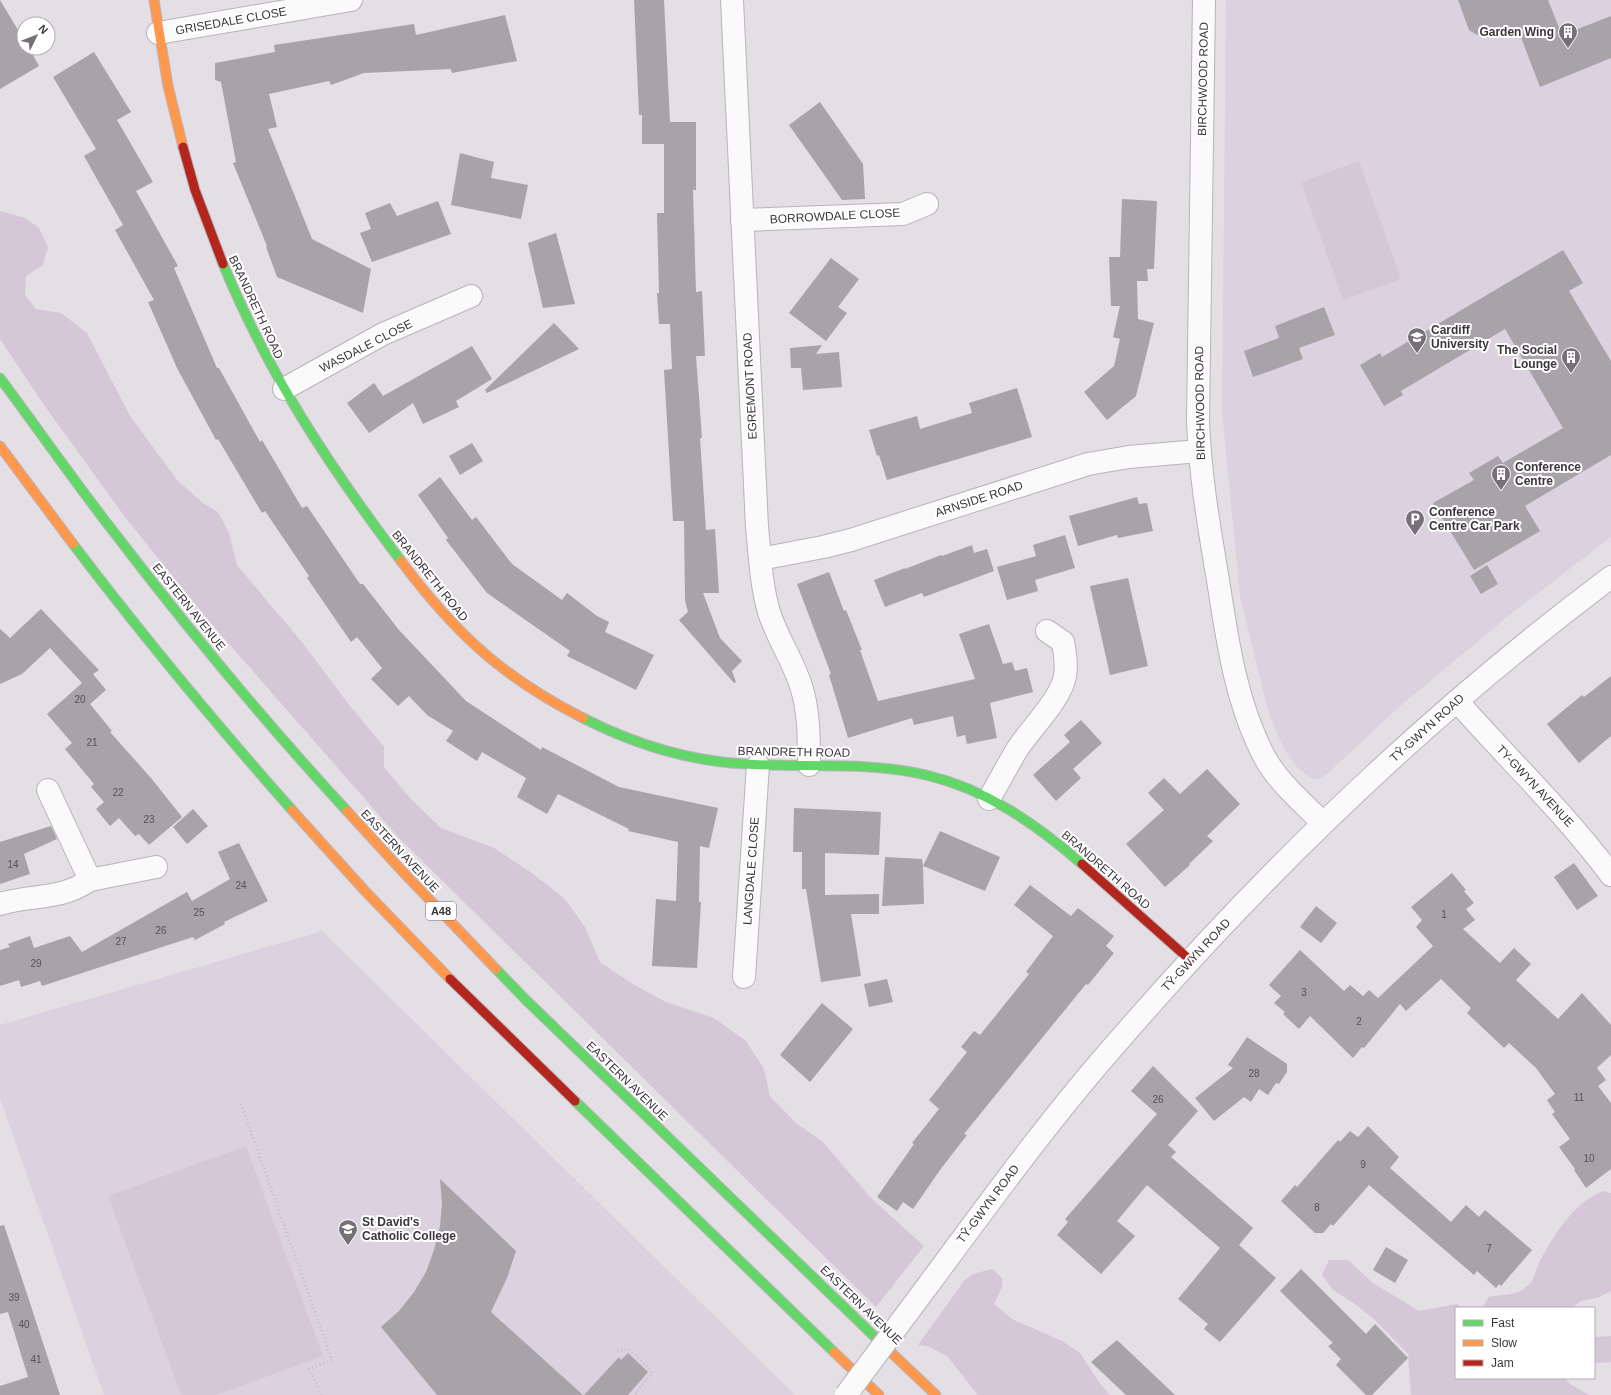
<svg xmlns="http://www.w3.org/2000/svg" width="1611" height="1395" viewBox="0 0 1611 1395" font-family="Helvetica,sans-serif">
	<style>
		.built { fill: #dcd2df }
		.green { fill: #d6c7d8 }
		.building { fill: #a8a3a8 }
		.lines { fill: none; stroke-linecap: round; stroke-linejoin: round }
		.street-casing { stroke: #b8b4b9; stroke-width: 24 }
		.fast-casing { stroke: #b8b4b9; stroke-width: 11 }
		.slow-casing { stroke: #b8b4b9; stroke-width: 11 }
		.jam-casing { stroke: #b8b4b9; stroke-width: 11 }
		.path { stroke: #c1bec1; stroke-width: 2.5; stroke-dasharray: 1 3; stroke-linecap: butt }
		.street { stroke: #fbfafb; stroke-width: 22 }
		.fast { stroke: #63d668; stroke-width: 9 }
		.slow { stroke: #ff974d; stroke-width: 9 }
		.jam { stroke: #b3261e; stroke-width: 9 }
		.street-bridge-casing { stroke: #b8b4b9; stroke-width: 24; stroke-linecap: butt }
		.street-bridge { stroke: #fbfafb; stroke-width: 22 }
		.labels { text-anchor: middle; stroke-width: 4; stroke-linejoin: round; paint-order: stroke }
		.number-label { font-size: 10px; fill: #565157 }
		.shield { fill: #fff; stroke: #767276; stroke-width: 1 }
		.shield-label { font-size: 11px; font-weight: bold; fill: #3b363c }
		.street-label { font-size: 12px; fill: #3b363c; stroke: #fff }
		.poi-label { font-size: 12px; font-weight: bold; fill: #3b363c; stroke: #fff; text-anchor: start }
	</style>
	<rect width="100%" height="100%" fill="#e4dee5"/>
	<g class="built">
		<path d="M 1226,0 L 1611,0 L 1611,537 L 1517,609 L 1399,707 L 1327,774 L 1319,779 L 1312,779 L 1296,766 L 1283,747 L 1268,711 L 1240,596 L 1222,412 Z"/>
		<path d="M 322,931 L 795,1395 L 104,1395 L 0,1098 L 0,1025 Z"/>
	</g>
	<g class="green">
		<path d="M 1359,161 L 1401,279 L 1343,300 L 1301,182 Z"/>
		<path d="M 0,211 L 25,218 L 39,228 L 48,247 L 43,265 L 26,276 L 25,295 L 36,309 L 61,313 L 87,333 L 130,416 L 177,480 L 204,504 L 218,512 L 229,533 L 237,565 L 301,641 L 350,706 L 384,747 L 384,767 L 411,799 L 441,828 L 494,848 L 529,871 L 564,898 L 585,927 L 600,962 L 631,983 L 666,1002 L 714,1018 L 746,1041 L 764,1069 L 770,1096 L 796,1123 L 823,1142 L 870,1197 L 924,1246 L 876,1307 L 399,838 L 209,621 L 125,517 L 44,405 L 0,339 Z"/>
		<path d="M 246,1146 L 323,1356 L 216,1395 L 181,1395 L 108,1196 Z"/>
		<path d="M 1603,1191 L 1611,1193 L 1611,1291 L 1597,1298 L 1581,1301 L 1572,1308 L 1482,1308 L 1489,1297 C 1497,1295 1516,1295 1522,1290 C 1537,1280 1532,1277 1539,1263 C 1553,1236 1574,1202 1603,1191 Z"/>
		<path d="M 1329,1260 L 1348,1260 L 1373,1283 L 1419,1311 L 1457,1304 L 1463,1308 L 1456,1308 L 1456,1378 L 1565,1378 L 1570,1384 L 1589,1395 L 1411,1395 L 1408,1354 L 1376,1321 L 1355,1304 L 1333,1290 L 1322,1275 Z"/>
		<path d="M 992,1269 L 1002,1278 L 1002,1287 L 994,1304 L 1012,1319 L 1062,1341 L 1080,1353 L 1099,1382 L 1110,1395 L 978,1395 L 947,1356 L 927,1346 L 918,1345 L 964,1281 L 973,1274 Z"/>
		<path d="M 1611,1336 L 1611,1362 L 1594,1363 L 1594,1337 Z"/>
	</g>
	<g class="building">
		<path d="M 0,0 L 24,40 L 24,48 L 29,48 L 39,66 L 0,89 Z"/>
		<path d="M 634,0 L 664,0 L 670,122 L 696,122 L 696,190 L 693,190 L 696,292 L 702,291 L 705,356 L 696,356 L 702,438 L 700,438 L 706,530 L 715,529 L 719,593 L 703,593 L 720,638 L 742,661 L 732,671 L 736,682 L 734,683 L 679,620 L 688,612 L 685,600 L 684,521 L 673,521 L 664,370 L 672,369 L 670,324 L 659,324 L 657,293 L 659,293 L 657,213 L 664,213 L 664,144 L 642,144 L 642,115 L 639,115 Z"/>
		<path d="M 1458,0 L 1548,0 L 1562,35 L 1611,16 L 1611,58 L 1540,87 L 1517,27 L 1487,38 L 1475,34 L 1469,30 Z"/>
		<path d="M 505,15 L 517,61 L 452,73 L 451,69 L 364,73 L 331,85 L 329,81 L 269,94 L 277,127 L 268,129 L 312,239 L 371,269 L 363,313 L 277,277 L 266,247 L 267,246 L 233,163 L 236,162 L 221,82 L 215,80 L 215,63 L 275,52 L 274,45 L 414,24 L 416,35 Z"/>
		<path d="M 94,52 L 131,112 L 117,120 L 153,182 L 136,191 L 178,266 L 174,268 L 217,368 L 219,368 L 260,442 L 262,440 L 302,508 L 307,506 L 360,584 L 363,584 L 399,630 L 466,701 L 541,750 L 542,747 L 619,787 L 718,808 L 709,848 L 700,846 L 699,902 L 701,902 L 697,968 L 652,966 L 656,899 L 676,901 L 678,842 L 628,831 L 629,829 L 558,794 L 547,814 L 517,797 L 526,778 L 482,752 L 477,761 L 446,741 L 453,731 L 427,715 L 409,696 L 398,706 L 371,679 L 382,668 L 357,637 L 351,642 L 307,578 L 309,576 L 265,511 L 262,513 L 218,439 L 216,440 L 177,368 L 148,302 L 154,300 L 115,230 L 123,225 L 84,156 L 96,149 L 53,77 Z"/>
		<path d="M 820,102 L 863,164 L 865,199 L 842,200 L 789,125 Z"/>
		<path d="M 460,153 L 494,162 L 491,178 L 528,185 L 521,219 L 451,205 Z"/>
		<path d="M 1122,199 L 1157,201 L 1154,269 L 1147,269 L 1148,281 L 1137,281 L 1138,319 L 1154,323 L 1136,396 L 1107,420 L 1084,392 L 1114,366 L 1120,339 L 1113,337 L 1120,306 L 1111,306 L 1109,257 L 1120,257 Z"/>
		<path d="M 438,201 L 451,234 L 372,262 L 360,233 L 371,229 L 365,213 L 390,203 L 397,216 Z"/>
		<path d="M 556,233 L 575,304 L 543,308 L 528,243 Z"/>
		<path d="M 1563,250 L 1583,283 L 1569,291 L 1611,361 L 1611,455 L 1525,506 L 1540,531 L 1474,570 L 1433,503 L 1474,480 L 1469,473 L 1498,456 L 1503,463 L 1563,428 L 1505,329 L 1401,391 L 1403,395 L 1384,406 L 1360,365 L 1380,353 L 1382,357 Z"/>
		<path d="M 831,258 L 859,279 L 838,307 L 847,313 L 826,341 L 789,313 Z"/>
		<path d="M 1324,307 L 1335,335 L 1299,348 L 1303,359 L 1253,377 L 1244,351 L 1279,338 L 1275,326 Z"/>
		<path d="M 554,323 L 579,349 L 487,393 L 485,390 Z"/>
		<path d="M 822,345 L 816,354 L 839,352 L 842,387 L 803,390 L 801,368 L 791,368 L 790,348 Z"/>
		<path d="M 472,346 L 492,379 L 456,401 L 459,407 L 423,424 L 413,403 L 369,433 L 347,403 L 374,383 L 383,396 Z"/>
		<path d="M 1017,388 L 1032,437 L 887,480 L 879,455 L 877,456 L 869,430 L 917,416 L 920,429 L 972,413 L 969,403 Z"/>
		<path d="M 472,443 L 483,461 L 460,475 L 449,456 Z"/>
		<path d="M 440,477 L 472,520 L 476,517 L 512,564 L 562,600 L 567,593 L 597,616 L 609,622 L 605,632 L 654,655 L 636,690 L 567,656 L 570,651 L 487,593 L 446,540 L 448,538 L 418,495 Z"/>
		<path d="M 1137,497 L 1139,504 L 1147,503 L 1153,531 L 1118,538 L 1117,535 L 1078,546 L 1069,516 Z"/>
		<path d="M 1065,535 L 1075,568 L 1035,580 L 1038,591 L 1007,600 L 997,567 L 1036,556 L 1033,545 Z"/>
		<path d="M 972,545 L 974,553 L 987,549 L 994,571 L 924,597 L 922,593 L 885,607 L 874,580 L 905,568 L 905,569 L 941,555 L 942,556 Z"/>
		<path d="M 1487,565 L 1498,584 L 1481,594 L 1470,576 Z"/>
		<path d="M 829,572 L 844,611 L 846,610 L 862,650 L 860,650 L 878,701 L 975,679 L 959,634 L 989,624 L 1003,664 L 1012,662 L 1015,671 L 1027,668 L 1033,692 L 990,703 L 997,738 L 967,744 L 965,735 L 957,737 L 953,716 L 914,725 L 912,718 L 848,738 L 829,675 L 831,674 L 797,584 Z"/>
		<path d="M 1128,578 L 1148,666 L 1110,675 L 1090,586 Z"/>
		<path d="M 41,609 L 99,670 L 93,674 L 106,690 L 90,704 L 112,731 L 110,732 L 151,778 L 182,817 L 149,845 L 139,834 L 135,836 L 119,818 L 110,826 L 96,809 L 104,802 L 91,787 L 94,784 L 65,749 L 72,743 L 47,714 L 82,683 L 50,648 L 22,674 L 0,684 L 0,629 L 10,638 Z"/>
		<path d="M 1611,676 L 1611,736 L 1579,763 L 1547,724 L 1582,695 L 1584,697 Z"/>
		<path d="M 1081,720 L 1102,743 L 1073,769 L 1081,778 L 1056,801 L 1033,775 L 1070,742 L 1064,735 Z"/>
		<path d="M 1207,769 L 1240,804 L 1207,836 L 1213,841 L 1189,864 L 1190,865 L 1165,887 L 1126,844 L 1164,810 L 1148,793 L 1164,778 L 1180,794 Z"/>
		<path d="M 794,808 L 881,812 L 879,855 L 825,853 L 825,895 L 879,894 L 879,914 L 851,914 L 861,976 L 821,982 L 806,889 L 802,889 L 802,852 L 793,852 Z"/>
		<path d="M 193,809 L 208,826 L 187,844 L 173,827 Z"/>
		<path d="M 51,826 L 57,839 L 24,854 L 30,874 L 0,884 L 0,842 Z"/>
		<path d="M 940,831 L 1000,857 L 985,891 L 923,866 L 924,904 L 882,906 L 885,857 L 922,859 L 923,866 Z"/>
		<path d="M 239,843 L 268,901 L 224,922 L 225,924 L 195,940 L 193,937 L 42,986 L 40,981 L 21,987 L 19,980 L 0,986 L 0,950 L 10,947 L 8,944 L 30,936 L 34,948 L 70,936 L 82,952 L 187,892 L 192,901 L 230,879 L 218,852 Z"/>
		<path d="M 1574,863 L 1598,896 L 1577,910 L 1554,877 Z"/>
		<path d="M 1452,873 L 1466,890 L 1464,891 L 1474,903 L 1466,909 L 1475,920 L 1463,929 L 1500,963 L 1514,948 L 1531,964 L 1516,980 L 1558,1019 L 1582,993 L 1611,1025 L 1611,1055 L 1597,1068 L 1606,1080 L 1598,1086 L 1611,1103 L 1611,1169 L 1586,1188 L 1574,1170 L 1575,1169 L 1559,1147 L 1570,1139 L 1552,1114 L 1555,1112 L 1547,1100 L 1555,1094 L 1536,1068 L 1509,1043 L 1504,1048 L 1467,1013 L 1471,1008 L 1441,979 L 1406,1011 L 1400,1004 L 1364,1048 L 1362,1047 L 1353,1058 L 1310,1016 L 1299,1029 L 1283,1014 L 1285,1012 L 1274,1003 L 1281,996 L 1269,985 L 1300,950 L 1344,991 L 1350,985 L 1363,996 L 1369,990 L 1378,998 L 1433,946 L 1416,927 L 1422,920 L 1411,907 Z"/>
		<path d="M 1030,885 L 1071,916 L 1078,908 L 1114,936 L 1106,946 L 1114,953 L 1088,985 L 1086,984 L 964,1134 L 967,1135 L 940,1170 L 913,1209 L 903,1202 L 897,1211 L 877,1197 L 914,1144 L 912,1143 L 939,1109 L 929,1100 L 967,1052 L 961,1047 L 974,1031 L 980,1035 L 1029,974 L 1026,972 L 1053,936 L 1014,905 Z"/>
		<path d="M 1316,906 L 1337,923 L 1321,943 L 1300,927 Z"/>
		<path d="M 887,979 L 893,1002 L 869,1007 L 864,984 Z"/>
		<path d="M 822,1003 L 853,1029 L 810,1082 L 780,1055 Z"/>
		<path d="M 1247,1037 L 1287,1064 L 1287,1072 L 1279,1084 L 1276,1083 L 1268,1095 L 1259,1089 L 1251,1102 L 1244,1097 L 1214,1121 L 1195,1098 L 1233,1068 L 1228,1065 Z"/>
		<path d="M 1153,1066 L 1198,1111 L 1168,1145 L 1176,1152 L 1171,1157 L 1253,1228 L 1239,1245 L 1276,1278 L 1220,1342 L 1204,1329 L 1208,1324 L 1178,1299 L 1220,1248 L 1147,1185 L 1117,1221 L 1135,1236 L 1101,1274 L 1057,1235 L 1068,1222 L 1065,1219 L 1157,1114 L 1131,1091 Z"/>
		<path d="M 1368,1126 L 1399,1157 L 1390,1168 L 1451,1222 L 1466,1205 L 1479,1217 L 1485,1210 L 1532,1250 L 1501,1286 L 1499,1284 L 1496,1288 L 1477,1271 L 1474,1275 L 1369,1185 L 1333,1226 L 1331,1224 L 1323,1233 L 1315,1233 L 1281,1201 L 1295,1185 L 1297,1187 L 1338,1140 L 1340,1142 L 1350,1131 L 1358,1137 Z"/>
		<path d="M 440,1179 L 516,1251 L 507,1278 L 491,1312 L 583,1395 L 437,1395 L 381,1327 L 399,1311 L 414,1292 L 426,1272 L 434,1250 L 440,1226 L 442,1203 Z"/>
		<path d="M 4,1225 L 28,1297 L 60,1395 L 0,1395 L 0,1386 L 28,1377 L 8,1312 L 0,1314 L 0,1226 Z"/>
		<path d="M 1386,1247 L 1408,1260 L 1395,1283 L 1373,1270 Z"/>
		<path d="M 1301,1269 L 1366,1334 L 1375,1324 L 1408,1358 L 1372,1395 L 1366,1395 L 1336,1365 L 1341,1359 L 1328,1346 L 1333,1343 L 1280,1291 Z"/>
		<path d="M 1117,1340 L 1175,1395 L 1126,1395 L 1091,1362 Z"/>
		<path d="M 628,1353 L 648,1372 L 628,1395 L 584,1395 L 619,1357 L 621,1360 Z"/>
	</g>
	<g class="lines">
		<g class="street-casing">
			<g id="street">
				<path d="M 732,0 L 757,527 C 760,556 761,585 769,612 C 777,638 793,660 801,686 C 809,710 809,739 809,765"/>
				<path d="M 1204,0 L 1198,421 C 1200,475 1209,527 1218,580 C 1227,639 1236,704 1265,758 C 1279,783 1303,803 1323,823"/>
				<path d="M 158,33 L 351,0"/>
				<path d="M 742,220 L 903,214 L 927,204"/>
				<path d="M 284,389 L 383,334 L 471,296"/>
				<path d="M 760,559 L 823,547 L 851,540 L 1088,464 L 1129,457 L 1199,451"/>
				<path d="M 1457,701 C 1508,759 1564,812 1611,875"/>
				<path d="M 48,790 L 90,880 L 156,867"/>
				<path d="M 989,799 C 999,782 1008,764 1018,748 C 1032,727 1061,699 1065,676 C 1067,664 1065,653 1063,642 L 1047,631"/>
				<path d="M 0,904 C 33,894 59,901 90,880"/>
				<path d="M 744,977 L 758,765"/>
				<path d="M 929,1284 C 991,1200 1052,1116 1121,1038 C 1268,868 1431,712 1611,577"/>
			</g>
		</g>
		<g class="fast-casing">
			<g id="fast">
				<path d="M 223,264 C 269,375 329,466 401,561"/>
				<path d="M 0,378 C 38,429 74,481 113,531 C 187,628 265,722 347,811"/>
				<path d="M 73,544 C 142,635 216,724 292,810"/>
				<path d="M 583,718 C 632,743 689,761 745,764 C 805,768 866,761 926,775 C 986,789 1036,824 1082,864"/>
				<path d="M 496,969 L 526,1000 L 877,1339"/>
				<path d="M 575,1101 L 834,1352"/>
			</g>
		</g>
		<g class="slow-casing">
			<g id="slow">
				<path d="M 154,0 L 168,86 L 183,147"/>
				<path d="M 0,446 L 73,544"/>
				<path d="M 401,561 C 454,632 503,678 583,718"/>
				<path d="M 292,810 L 365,891 L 450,979"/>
				<path d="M 347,811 L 403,872 L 496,969"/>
				<path d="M 877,1339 L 936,1395"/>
				<path d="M 834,1352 L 879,1395"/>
			</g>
		</g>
		<g class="jam-casing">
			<g id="jam">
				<path d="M 183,147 L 195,190 L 223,264"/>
				<path d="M 1082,864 L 1190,960"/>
				<path d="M 450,979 L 575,1101"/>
			</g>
		</g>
		<g class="path">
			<path d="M 241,1104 L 332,1360 L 309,1369 L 322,1395"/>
			<path d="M 617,1351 L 627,1349 L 631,1351 L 651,1370 L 652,1374 L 636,1392 L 636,1395"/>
		</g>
		<use href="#street" class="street"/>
		<use href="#fast" class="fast"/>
		<use href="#slow" class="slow"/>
		<use href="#jam" class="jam"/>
		<g class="street-bridge-casing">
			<path id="street-bridge" d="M 846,1395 L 929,1284"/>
		</g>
		<use href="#street-bridge" class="street-bridge"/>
	</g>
	<defs>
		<g id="building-pin" transform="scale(1)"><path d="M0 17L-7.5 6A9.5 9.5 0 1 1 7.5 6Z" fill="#767177" stroke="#fff"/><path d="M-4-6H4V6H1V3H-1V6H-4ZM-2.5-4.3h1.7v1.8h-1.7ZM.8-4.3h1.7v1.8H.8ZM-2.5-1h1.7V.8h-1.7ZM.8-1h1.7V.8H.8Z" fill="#fff"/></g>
		<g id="university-pin" transform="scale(1)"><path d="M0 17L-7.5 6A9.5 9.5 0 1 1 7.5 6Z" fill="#767177" stroke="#fff"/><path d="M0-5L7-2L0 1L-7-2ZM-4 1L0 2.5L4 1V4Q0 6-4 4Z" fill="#fff"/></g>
		<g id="parking-pin" transform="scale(1)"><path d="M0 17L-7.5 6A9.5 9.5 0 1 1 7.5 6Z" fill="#767177" stroke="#fff"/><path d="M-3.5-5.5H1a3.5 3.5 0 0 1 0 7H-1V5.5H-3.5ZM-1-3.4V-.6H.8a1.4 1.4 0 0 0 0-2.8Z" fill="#fff"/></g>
		<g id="school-pin" transform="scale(1)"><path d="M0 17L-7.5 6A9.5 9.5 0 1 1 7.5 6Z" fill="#767177" stroke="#fff"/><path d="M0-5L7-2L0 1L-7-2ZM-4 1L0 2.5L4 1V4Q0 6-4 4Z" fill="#fff"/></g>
	</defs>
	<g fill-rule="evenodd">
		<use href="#building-pin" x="1568" y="32"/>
		<use href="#university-pin" x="1417" y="337"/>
		<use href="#building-pin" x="1571" y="357"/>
		<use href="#building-pin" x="1501" y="474"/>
		<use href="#parking-pin" x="1415" y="519"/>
		<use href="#school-pin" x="348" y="1229"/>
	</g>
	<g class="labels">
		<g class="number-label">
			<text x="80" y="703">20</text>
			<text x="92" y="746">21</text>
			<text x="118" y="796">22</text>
			<text x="149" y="823">23</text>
			<text x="13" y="868">14</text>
			<text x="241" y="889">24</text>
			<text x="199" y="916">25</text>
			<text x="1444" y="918">1</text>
			<text x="161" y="934">26</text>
			<text x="121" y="945">27</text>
			<text x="36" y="967">29</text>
			<text x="1304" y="996">3</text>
			<text x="1359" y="1025">2</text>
			<text x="1254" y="1077">28</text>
			<text x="1579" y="1101">11</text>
			<text x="1158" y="1103">26</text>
			<text x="1589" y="1162">10</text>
			<text x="1363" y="1168">9</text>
			<text x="1317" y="1211">8</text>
			<text x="1489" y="1252">7</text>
			<text x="14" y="1301">39</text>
			<text x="24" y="1328">40</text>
			<text x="36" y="1363">41</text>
		</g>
		<rect class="shield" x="426" y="902" width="30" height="18" rx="3"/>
		<g class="shield-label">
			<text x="441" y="915">A48</text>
		</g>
		<g class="street-label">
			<text transform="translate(231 21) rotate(-10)" y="4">GRISEDALE CLOSE</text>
			<text transform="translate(1203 79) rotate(-89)" y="4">BIRCHWOOD ROAD</text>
			<text transform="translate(835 216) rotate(-3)" y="4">BORROWDALE CLOSE</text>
			<text transform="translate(256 307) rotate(65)" y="4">BRANDRETH ROAD</text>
			<text transform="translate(366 346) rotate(-27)" y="4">WASDALE CLOSE</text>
			<text transform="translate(750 386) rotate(-93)" y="4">EGREMONT ROAD</text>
			<text transform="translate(1200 403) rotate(-91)" y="4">BIRCHWOOD ROAD</text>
			<text transform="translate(979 499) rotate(-18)" y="4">ARNSIDE ROAD</text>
			<text transform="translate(430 576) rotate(51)" y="4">BRANDRETH ROAD</text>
			<text transform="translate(189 607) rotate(51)" y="4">EASTERN AVENUE</text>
			<text transform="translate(1427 728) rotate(-42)" y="4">TŶ-GWYN ROAD</text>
			<text transform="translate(794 752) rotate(1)" y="4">BRANDRETH ROAD</text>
			<text transform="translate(1535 786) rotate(47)" y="4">TY-GWYN AVENUE</text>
			<text transform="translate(400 851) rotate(47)" y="4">EASTERN AVENUE</text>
			<text transform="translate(1106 870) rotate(41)" y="4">BRANDRETH ROAD</text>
			<text transform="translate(751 871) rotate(-86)" y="4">LANGDALE CLOSE</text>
			<text transform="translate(1196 955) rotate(-47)" y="4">TŶ-GWYN ROAD</text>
			<text transform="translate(627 1081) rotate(44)" y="4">EASTERN AVENUE</text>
			<text transform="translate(988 1204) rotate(-53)" y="4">TŶ-GWYN ROAD</text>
			<text transform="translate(861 1305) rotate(44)" y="4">EASTERN AVENUE</text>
		</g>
		<g class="poi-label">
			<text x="1554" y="36" text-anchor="end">Garden Wing</text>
			<text x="1431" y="334">Cardiff<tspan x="1431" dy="14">University</tspan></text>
			<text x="1557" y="354" text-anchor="end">The Social<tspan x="1557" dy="14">Lounge</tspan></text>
			<text x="1515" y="471">Conference<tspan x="1515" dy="14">Centre</tspan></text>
			<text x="1429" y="516">Conference<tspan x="1429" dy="14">Centre Car Park</tspan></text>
			<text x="362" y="1226">St David's<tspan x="362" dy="14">Catholic College</tspan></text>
		</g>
	</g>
	<rect x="1455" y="1307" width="140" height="72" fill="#ffffff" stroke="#b1afb1"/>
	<rect x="1463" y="1320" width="20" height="6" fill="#63d668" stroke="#b1afb1"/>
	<text x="1491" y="1327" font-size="12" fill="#3b363c">Fast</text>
	<rect x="1463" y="1340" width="20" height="6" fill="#ff974d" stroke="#b1afb1"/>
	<text x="1491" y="1347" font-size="12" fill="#3b363c">Slow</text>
	<rect x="1463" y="1360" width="20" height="6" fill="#b3261e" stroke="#b1afb1"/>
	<text x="1491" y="1367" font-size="12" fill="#3b363c">Jam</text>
	<g transform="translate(36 36) rotate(47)"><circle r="19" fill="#ffffff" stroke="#b1afb1"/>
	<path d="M0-3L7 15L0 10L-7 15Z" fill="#767177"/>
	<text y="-6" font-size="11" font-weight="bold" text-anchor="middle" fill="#3b363c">N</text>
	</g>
</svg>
